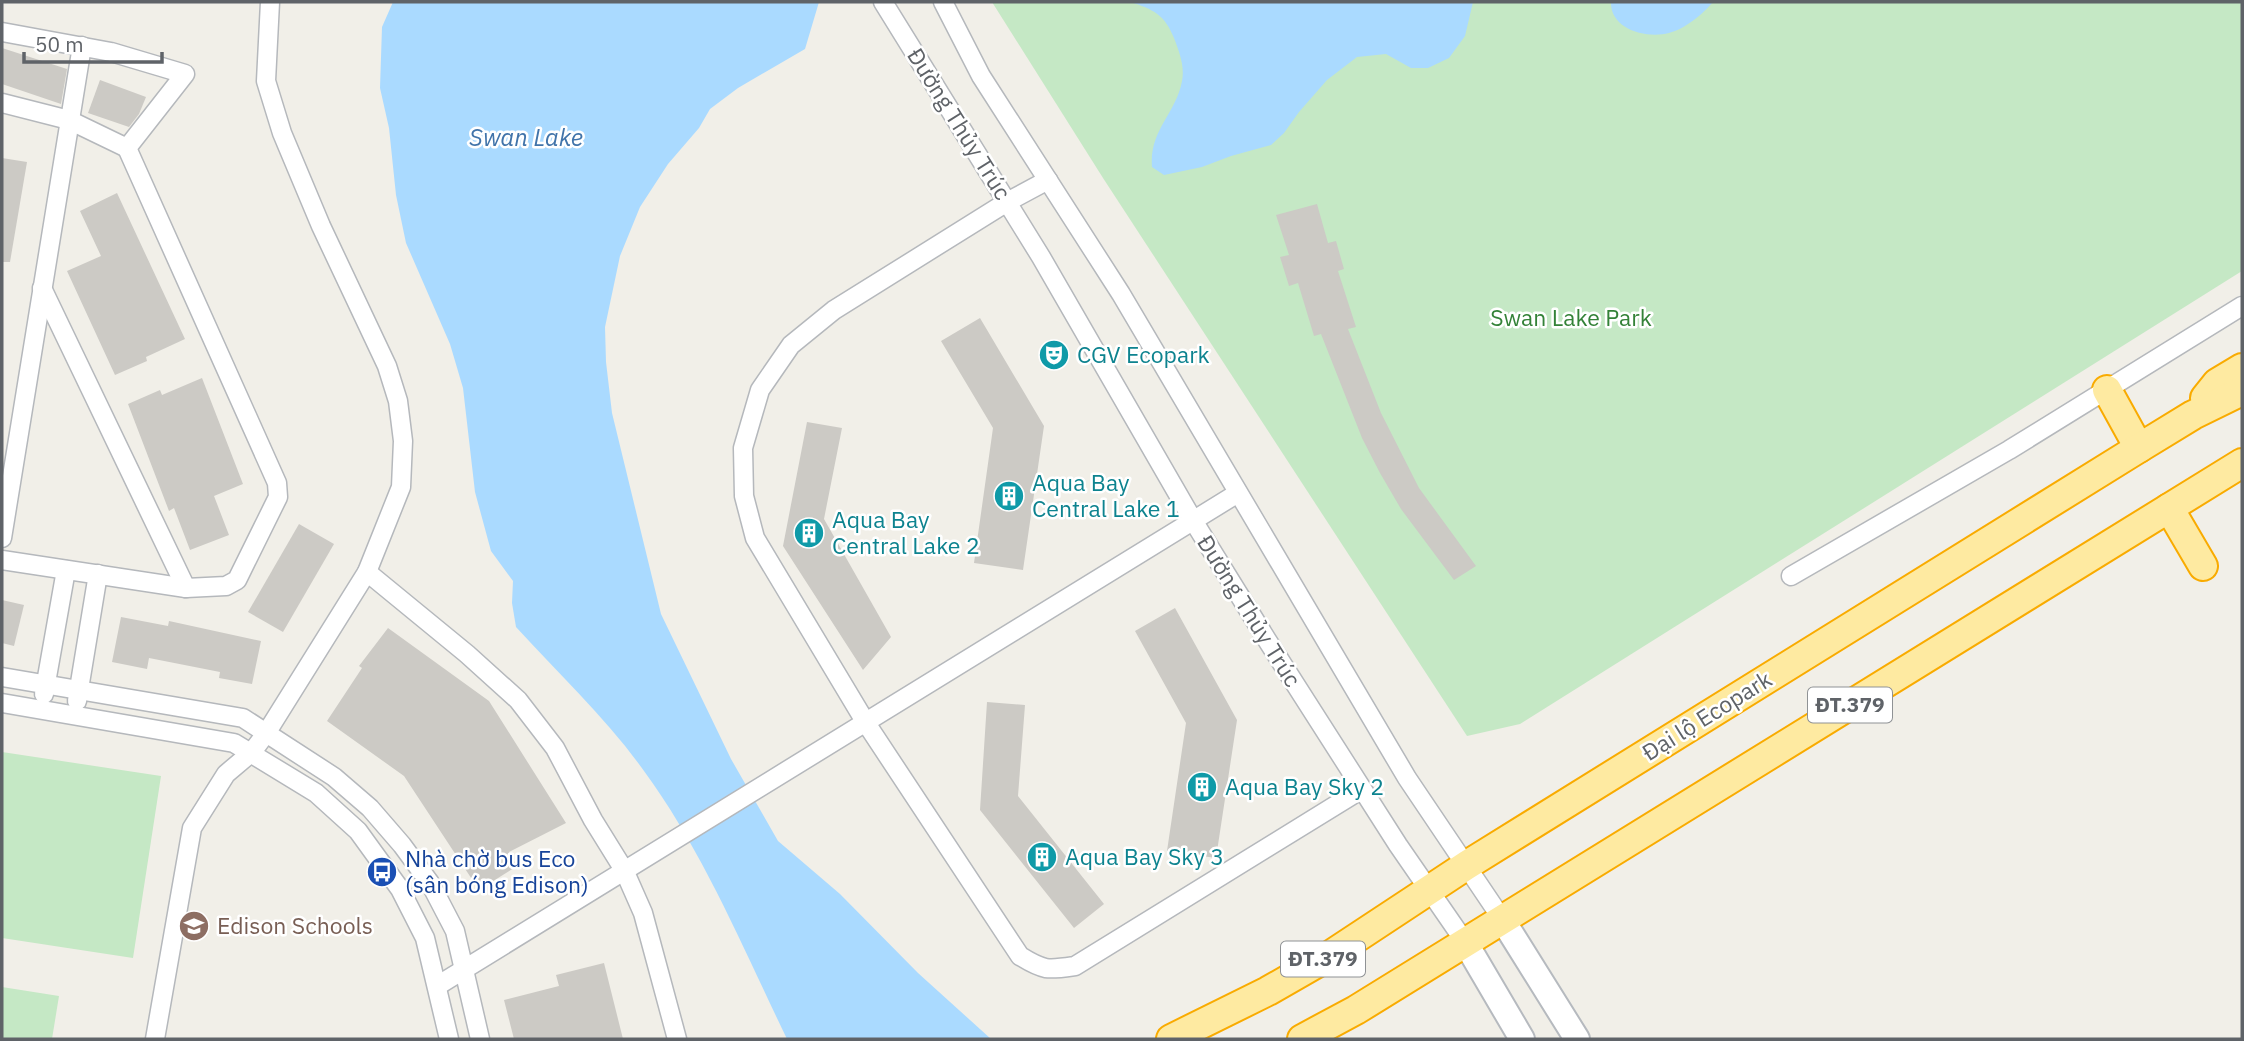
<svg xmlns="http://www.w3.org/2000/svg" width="2244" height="1041" viewBox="0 0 2244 1041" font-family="'IBM Plex Sans',sans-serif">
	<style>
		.green { fill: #c5e8c5 }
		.water { fill: #aadaff }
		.building { fill: #cccac5 }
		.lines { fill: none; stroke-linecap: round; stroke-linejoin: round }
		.minor-casing { stroke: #b5b8bc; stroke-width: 21 }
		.secondary-casing { stroke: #b6babf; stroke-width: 28 }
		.trunk-casing { stroke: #f9ab00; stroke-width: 32 }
		.minor { stroke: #fff; stroke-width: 18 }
		.secondary { stroke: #fff; stroke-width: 24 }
		.trunk { stroke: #feeaa1; stroke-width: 28 }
		.labels { text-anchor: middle; stroke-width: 5; stroke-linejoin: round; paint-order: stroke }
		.shield { fill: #fff; stroke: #8f9295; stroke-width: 2 }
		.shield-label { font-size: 21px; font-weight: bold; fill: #5f6368 }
		.street-label { font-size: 23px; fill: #5f6368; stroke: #fff }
		.park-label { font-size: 23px; fill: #348238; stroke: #fff }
		.culture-label { font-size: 23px; fill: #0d838f; stroke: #fff; text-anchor: start }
		.transit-label { font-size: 23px; fill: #164399; stroke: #fff; text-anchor: start }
		.education-label { font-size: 23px; fill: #785e54; stroke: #fff; text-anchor: start }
		.water-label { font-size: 24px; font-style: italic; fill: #4174aa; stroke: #fff }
	</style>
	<rect width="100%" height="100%" fill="#f1efe8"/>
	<g class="green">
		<path d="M 992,2 L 2242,2 L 2242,271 L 1520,724 L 1467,736 L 1103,178 Z"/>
		<path d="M 2,752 L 161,776 L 133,958 L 2,938 Z"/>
		<path d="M 2,987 L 59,996 L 52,1039 L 2,1039 Z"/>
	</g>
	<g class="water">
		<path d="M 393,2 L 819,2 L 805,49 L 738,88 L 710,109 L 699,128 L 668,164 L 640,207 L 620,256 L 605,327 L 606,362 L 612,413 L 661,614 L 731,759 L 778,841 L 840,894 L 918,973 L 991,1039 L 787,1039 C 743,948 704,853 644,771 C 607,719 559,674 516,627 L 512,603 L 513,581 L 491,551 L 475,492 L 463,388 L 450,344 L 406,243 L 396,195 L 389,128 L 380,88 L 382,27 Z"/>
		<path d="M 1130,2 L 1473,2 L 1465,36 L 1449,58 L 1428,68 L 1411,68 L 1386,54 L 1357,57 L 1327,80 L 1299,112 L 1284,133 L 1271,145 L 1231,156 L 1202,167 L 1164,175 L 1152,167 C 1149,130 1176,114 1182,81 C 1185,66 1179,51 1174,38 C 1165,15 1153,9 1130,2 Z"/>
		<path d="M 1611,2 L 1713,2 C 1703,14 1685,29 1669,33 C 1646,39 1610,29 1611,2 Z"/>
	</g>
	<g class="building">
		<path d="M 2,48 L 67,69 L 61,104 L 2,84 Z"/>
		<path d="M 100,80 L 146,97 L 139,114 L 129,127 L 88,113 Z"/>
		<path d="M 2,158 L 27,162 L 10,262 L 2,262 Z"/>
		<path d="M 117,193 L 185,339 L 146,357 L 147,361 L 115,375 L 67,271 L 101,256 L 80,211 Z"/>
		<path d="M 1317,204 L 1328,243 L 1336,241 L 1344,269 L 1338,271 L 1356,327 L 1348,329 L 1381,413 L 1419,488 L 1476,566 L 1454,580 L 1401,509 L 1380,473 L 1362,438 L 1321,334 L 1314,336 L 1298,283 L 1289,286 L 1280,257 L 1289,255 L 1276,215 Z"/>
		<path d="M 980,318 L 1044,426 L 1023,570 L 974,563 L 993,428 L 941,341 Z"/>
		<path d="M 202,378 L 243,484 L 214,496 L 229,535 L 190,550 L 174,508 L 169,511 L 128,404 L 160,390 L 162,395 Z"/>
		<path d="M 807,422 L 842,428 L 824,519 L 891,637 L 863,670 L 783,546 Z"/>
		<path d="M 299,524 L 334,544 L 283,632 L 248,612 Z"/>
		<path d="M 2,600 L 24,605 L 14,646 L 2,643 Z"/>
		<path d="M 1175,608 L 1237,720 L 1216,858 L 1167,851 L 1186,723 L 1135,631 Z"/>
		<path d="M 121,617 L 168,626 L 169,621 L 261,641 L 252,684 L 219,678 L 220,672 L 149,658 L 147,669 L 112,662 Z"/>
		<path d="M 388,628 L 489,701 L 566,823 L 509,852 L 517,866 L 479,890 L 404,776 L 327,721 L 362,668 L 359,666 Z"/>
		<path d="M 987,702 L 1025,705 L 1018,796 L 1104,904 L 1074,928 L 980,810 Z"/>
		<path d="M 604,963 L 623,1039 L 514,1039 L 504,1000 L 559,986 L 556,975 Z"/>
	</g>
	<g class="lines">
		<g class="minor-casing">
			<g id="minor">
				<path d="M 883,2 L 1041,257 L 1194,522 L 1267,640 L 1398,845 L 1465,942"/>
				<path d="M 943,2 L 981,76 L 1121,294 L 1407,778 L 1502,919"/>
				<path d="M 2,32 L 111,52 L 185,74 L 127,148 L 69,120 L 2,103"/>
				<path d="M 1048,180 L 1007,202 L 834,310 L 791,345 L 760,390 L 743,448 L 744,496 L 755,538 L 866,723 L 1020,956 C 1044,971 1048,970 1075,966 L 1362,789"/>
				<path d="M 42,288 L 186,588"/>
				<path d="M 2,538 L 82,46"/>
				<path d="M 2,560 L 186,588 L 226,586 L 237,580 L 278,497 L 277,483 L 127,148"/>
				<path d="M 367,572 L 467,654 L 518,700 L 555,748 L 593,820 L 624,870 L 643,913 L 677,1039"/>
				<path d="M 1791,576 L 2009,450 L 2242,306"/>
				<path d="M 2,677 L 243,718 L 334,777 L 370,808 L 402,845 L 430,883 L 455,931 L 480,1039"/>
				<path d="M 44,694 L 66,570"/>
				<path d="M 77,701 L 98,574"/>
				<path d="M 2,703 L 234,743 L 316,793 L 358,831 L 400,889 L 425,938 L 449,1039"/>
				<path d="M 437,986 L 1238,493"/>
				<path d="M 155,1039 L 192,828 L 226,774 L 252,752 L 267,732 L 367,572 L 401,487 L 403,441 L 398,401 L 387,366 L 321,226 L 282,133 L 266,81 L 270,2"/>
			</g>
		</g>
		<g class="secondary-casing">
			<g id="secondary">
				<path d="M 1502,919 L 1577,1039"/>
				<path d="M 1465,942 L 1522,1039"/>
			</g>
		</g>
		<g class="trunk-casing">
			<g id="trunk">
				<path d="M 2107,390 L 2139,448"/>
				<path d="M 2205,398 L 2217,383 L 2242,368"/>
				<path d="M 2169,508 L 2203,566"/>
				<path d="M 1171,1039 L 1268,991 L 1329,956 L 1467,865 L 2139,448 L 2193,415 L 2242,391"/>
				<path d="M 1302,1039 L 1356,1010 L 2242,463"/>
			</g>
		</g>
		<use href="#minor" class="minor"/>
		<use href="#secondary" class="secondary"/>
		<use href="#trunk" class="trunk"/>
	</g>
	<defs>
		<g id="theatre-disc" transform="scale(1.575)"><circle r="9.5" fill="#0f9aa8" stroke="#fff"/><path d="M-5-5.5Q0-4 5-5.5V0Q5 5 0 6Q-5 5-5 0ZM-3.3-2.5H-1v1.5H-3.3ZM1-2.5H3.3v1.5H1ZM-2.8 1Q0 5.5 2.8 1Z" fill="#fff"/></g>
		<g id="building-disc" transform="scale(1.575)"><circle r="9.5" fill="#0f9aa8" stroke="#fff"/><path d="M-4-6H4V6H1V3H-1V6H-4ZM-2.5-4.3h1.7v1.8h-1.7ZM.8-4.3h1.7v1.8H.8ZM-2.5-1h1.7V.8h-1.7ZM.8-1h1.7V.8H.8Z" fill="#fff"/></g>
		<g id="bus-disc" transform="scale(1.575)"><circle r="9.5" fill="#1a4fb4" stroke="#fff"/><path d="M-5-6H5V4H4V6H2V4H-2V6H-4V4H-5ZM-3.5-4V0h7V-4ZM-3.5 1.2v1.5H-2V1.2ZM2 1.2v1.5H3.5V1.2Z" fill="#fff"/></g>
		<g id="school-disc" transform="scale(1.575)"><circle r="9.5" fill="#8d6e63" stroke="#fff"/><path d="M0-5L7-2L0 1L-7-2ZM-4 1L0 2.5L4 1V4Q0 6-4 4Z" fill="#fff"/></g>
	</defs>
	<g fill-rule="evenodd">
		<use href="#theatre-disc" x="1054" y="355"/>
		<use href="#building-disc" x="1009" y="496"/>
		<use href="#building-disc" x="809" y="533"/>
		<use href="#building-disc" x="1202" y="787"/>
		<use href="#building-disc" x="1042" y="857"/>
		<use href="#bus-disc" x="382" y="872"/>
		<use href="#school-disc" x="194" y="926"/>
	</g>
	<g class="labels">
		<g class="shield">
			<rect x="1808" y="687.5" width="84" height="35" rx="5"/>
			<rect x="1281" y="941.5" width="84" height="35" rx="5"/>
		</g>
		<g class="shield-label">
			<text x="1850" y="712">ĐT.379</text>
			<text x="1323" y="966">ĐT.379</text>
		</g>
		<g class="street-label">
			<text transform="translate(959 124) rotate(58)" y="8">Đường Thủy Trúc</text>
			<text transform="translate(1249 611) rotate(58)" y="8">Đường Thủy Trúc</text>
			<text transform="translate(1707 716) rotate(-32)" y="8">Đại lộ Ecopark</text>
		</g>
		<g class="park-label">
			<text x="1571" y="326">Swan Lake Park</text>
		</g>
		<g class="culture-label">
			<text x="1077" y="363">CGV Ecopark</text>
			<text x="1032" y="491">Aqua Bay<tspan x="1032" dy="26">Central Lake 1</tspan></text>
			<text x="832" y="528">Aqua Bay<tspan x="832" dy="26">Central Lake 2</tspan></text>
			<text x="1225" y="795">Aqua Bay Sky 2</text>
			<text x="1065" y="865">Aqua Bay Sky 3</text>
		</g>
		<g class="transit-label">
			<text x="405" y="867">Nhà chờ bus Eco<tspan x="405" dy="26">(sân bóng Edison)</tspan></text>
		</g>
		<g class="education-label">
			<text x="217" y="934">Edison Schools</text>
		</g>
		<g class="water-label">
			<text x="526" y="146">Swan Lake</text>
		</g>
	</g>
	<rect width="2244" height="1041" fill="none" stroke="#5f6368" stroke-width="7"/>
	<path d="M24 52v10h138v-10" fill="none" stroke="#5f6368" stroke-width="3.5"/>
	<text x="35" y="52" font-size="21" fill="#5f6368" stroke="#ffffff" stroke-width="5" paint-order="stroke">50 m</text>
</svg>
